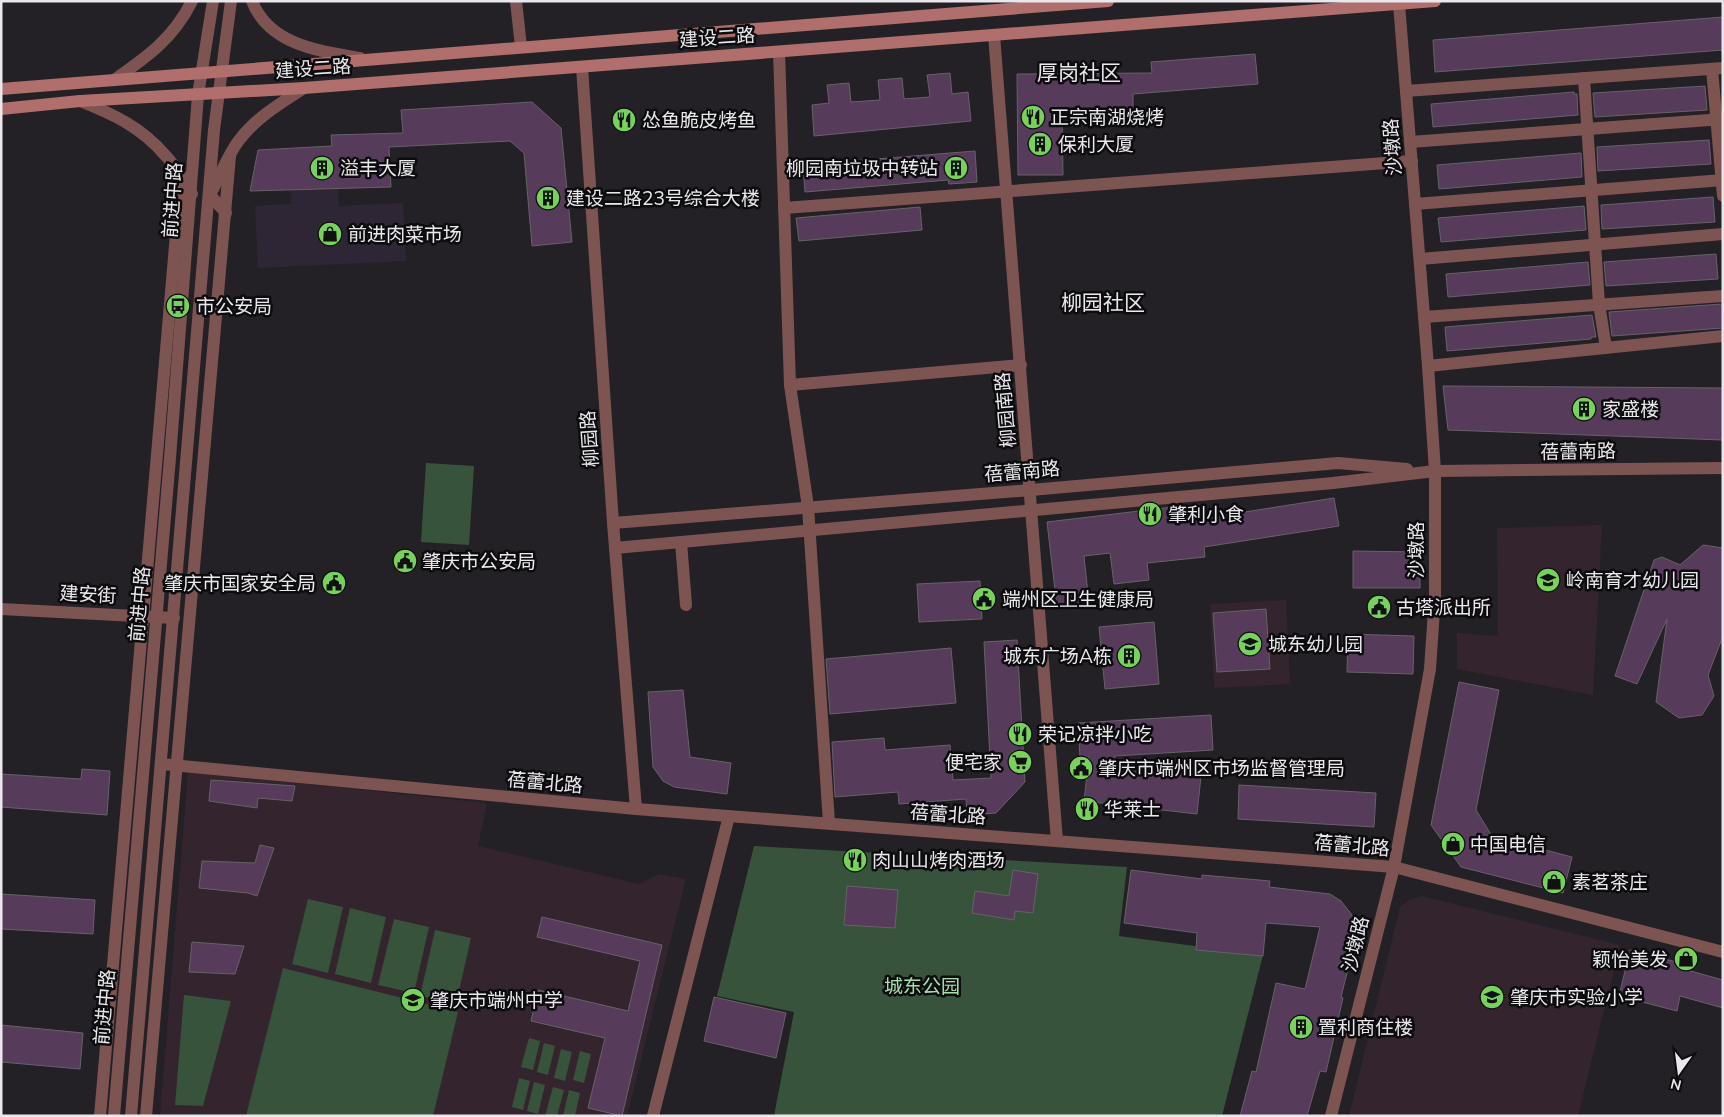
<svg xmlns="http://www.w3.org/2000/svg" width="1724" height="1117" viewBox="0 0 1724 1117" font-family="Mulish,'Noto Sans SC',sans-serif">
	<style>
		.commercial { fill: #2e2635 }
		.education { fill: #34242e }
		.green { fill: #37533b }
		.building { fill: #563b5b; stroke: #666267 }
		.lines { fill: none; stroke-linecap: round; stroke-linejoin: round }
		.minor { stroke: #7d5452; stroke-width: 12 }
		.tertiary { stroke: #7d5452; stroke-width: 12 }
		.secondary { stroke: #b06f6c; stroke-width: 12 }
		.labels { text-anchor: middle; stroke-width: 5; stroke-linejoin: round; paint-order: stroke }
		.street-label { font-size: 19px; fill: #eae8ec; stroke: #0c0b0e }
		.poi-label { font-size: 19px; fill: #eae8ec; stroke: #0c0b0e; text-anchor: start }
		.park-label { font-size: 19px; fill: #a4e0ac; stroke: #0c0b0e }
		.quarter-label { font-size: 21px; fill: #eae8ec; stroke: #0c0b0e }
	</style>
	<rect width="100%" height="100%" fill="#242126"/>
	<path class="commercial" d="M 336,152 L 339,206 L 403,203 L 406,261 L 258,268 L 255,206 L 291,204 L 288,154 Z"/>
	<g class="education">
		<path d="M 1602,525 L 1593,695 L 1457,669 L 1457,633 L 1498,636 L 1497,528 Z"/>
		<path d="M 1286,600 L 1290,684 L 1214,688 L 1210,604 Z"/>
		<path d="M 188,772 L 487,803 L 478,846 L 639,884 L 659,874 L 686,879 L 627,1116 L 160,1116 Z"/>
		<path d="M 1422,896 L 1620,945 L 1578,1116 L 1349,1116 L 1400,907 L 1409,900 Z"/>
	</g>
	<g class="green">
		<path d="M 426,463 L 474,466 L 469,545 L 421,542 Z"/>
		<path d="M 754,846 L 1127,867 L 1119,936 L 1263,955 L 1222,1116 L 774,1116 L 794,1012 L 717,996 Z"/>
		<path d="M 308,899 L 343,907 L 328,973 L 292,964 Z"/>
		<path d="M 350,908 L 386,917 L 371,983 L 335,974 Z"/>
		<path d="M 394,919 L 429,927 L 414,993 L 378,985 Z"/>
		<path d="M 435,930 L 471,938 L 456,1004 L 420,996 Z"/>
		<path d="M 283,968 L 458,1012 L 433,1116 L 246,1116 Z"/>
		<path d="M 184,995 L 231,1001 L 203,1106 L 175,1105 Z"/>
		<path d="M 529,1038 L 540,1041 L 533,1070 L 521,1067 Z"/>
		<path d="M 544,1043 L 555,1046 L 548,1075 L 537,1072 Z"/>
		<path d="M 561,1049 L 572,1052 L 565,1081 L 554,1078 Z"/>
		<path d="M 580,1051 L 591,1054 L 584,1083 L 573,1080 Z"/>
		<path d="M 519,1078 L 530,1081 L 523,1110 L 512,1107 Z"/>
		<path d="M 534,1082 L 545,1085 L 538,1114 L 527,1111 Z"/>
		<path d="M 553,1087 L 564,1090 L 557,1116 L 545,1116 Z"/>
		<path d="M 569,1090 L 580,1093 L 575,1116 L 563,1116 Z"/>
	</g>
	<g class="building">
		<path d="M 1723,17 L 1723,50 L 1435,72 L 1433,40 Z"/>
		<path d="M 1255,54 L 1258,84 L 1133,94 L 1133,112 L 1062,113 L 1063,175 L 1018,175 L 1017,74 L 1152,73 L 1151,62 Z"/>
		<path d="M 950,73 L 952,94 L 968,92 L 971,121 L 814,136 L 812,105 L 829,103 L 827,85 L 849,83 L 851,102 L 880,100 L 878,80 L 902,78 L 904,99 L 930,97 L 927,75 Z"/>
		<path d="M 1705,86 L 1707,110 L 1595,117 L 1593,93 Z"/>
		<path d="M 1574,92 L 1574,94 L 1577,94 L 1578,115 L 1433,127 L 1431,104 Z"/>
		<path d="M 532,102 L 561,128 L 572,242 L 532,246 L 524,153 L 510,141 L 389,147 L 391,187 L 250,191 L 258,150 L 332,146 L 331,135 L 403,133 L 401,110 Z"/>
		<path d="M 1709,140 L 1711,164 L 1598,171 L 1597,147 Z"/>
		<path d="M 975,151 L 977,182 L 949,184 L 948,180 L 805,192 L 803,165 Z"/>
		<path d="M 1581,153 L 1582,177 L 1439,189 L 1437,165 Z"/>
		<path d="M 1713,197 L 1715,222 L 1602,229 L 1601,205 Z"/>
		<path d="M 1584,206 L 1586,230 L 1441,242 L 1438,218 Z"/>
		<path d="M 920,207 L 922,230 L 799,241 L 796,218 Z"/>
		<path d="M 1716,254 L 1718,279 L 1606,286 L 1604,262 Z"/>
		<path d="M 1588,262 L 1590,285 L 1448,297 L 1446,274 Z"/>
		<path d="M 1722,304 L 1723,328 L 1612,336 L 1609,312 Z"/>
		<path d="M 1592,315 L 1596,337 L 1591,337 L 1591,339 L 1447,351 L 1445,327 Z"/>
		<path d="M 1443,386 L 1723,388 L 1723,440 L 1448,430 Z"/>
		<path d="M 1334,498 L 1339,526 L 1204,547 L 1205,557 L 1147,563 L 1149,580 L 1114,584 L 1110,553 L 1084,556 L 1089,603 L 1057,607 L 1047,522 L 1198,504 L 1200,519 Z"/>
		<path d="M 1703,545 L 1723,548 L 1723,636 L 1708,675 L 1714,696 L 1702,715 L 1679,718 L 1656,702 L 1667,619 L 1637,684 L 1615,676 L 1654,560 L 1662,557 L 1680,565 Z"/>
		<path d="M 1353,551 L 1420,552 L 1420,588 L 1353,588 Z"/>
		<path d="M 980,581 L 982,619 L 919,622 L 917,584 Z"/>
		<path d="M 1266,609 L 1270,669 L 1217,672 L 1213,613 Z"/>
		<path d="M 1154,622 L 1159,684 L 1105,689 L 1099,627 Z"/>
		<path d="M 1348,634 L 1414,636 L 1413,674 L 1347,672 Z"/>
		<path d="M 1017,640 L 1025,782 L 996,813 L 967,815 L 966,799 L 899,804 L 898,792 L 835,797 L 832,742 L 884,738 L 885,750 L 950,745 L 953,780 L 991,778 L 984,642 Z"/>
		<path d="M 951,648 L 956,703 L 830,714 L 826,659 Z"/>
		<path d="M 1459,682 L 1499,690 L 1476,810 L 1492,836 L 1572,857 L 1563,893 L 1461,867 L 1431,825 Z"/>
		<path d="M 683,690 L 690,757 L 731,763 L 727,794 L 674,787 L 663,781 L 653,767 L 648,692 Z"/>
		<path d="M 1211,715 L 1213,750 L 1115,756 L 1115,766 L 1201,776 L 1197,814 L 1084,801 L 1089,757 L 1080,758 L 1078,723 Z"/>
		<path d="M 82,769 L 110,771 L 107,815 L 1,807 L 1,774 L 81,779 Z"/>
		<path d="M 211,780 L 295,786 L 292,801 L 258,798 L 257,808 L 209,801 Z"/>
		<path d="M 1239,785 L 1376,793 L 1374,827 L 1238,819 Z"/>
		<path d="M 260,845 L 274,848 L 257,896 L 248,893 L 199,888 L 202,861 L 255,863 Z"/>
		<path d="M 1013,870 L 1038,874 L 1033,913 L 1015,911 L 1014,920 L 972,913 L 975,891 L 1009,896 Z"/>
		<path d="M 1131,870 L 1202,879 L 1202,875 L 1270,881 L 1269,887 L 1330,894 L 1341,901 L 1352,915 L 1358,929 L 1341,997 L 1343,998 L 1326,1072 L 1320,1071 L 1307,1116 L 1240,1116 L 1252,1071 L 1256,1072 L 1276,983 L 1305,989 L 1320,927 L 1266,923 L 1263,956 L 1196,950 L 1197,933 L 1124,923 Z"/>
		<path d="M 847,886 L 898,890 L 895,928 L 844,925 Z"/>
		<path d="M 1,894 L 95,900 L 93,934 L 1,929 Z"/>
		<path d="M 542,917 L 662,945 L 622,1116 L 588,1108 L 605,1038 L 531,1021 L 538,990 L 628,1011 L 640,961 L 537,937 Z"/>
		<path d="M 192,942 L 244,946 L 235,974 L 189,972 Z"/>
		<path d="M 1630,950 L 1688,965 L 1687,970 L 1723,980 L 1723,1008 L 1680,996 L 1677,1011 L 1619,996 Z"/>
		<path d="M 714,997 L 786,1013 L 776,1058 L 704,1041 Z"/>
		<path d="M 1,1025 L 83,1033 L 80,1069 L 1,1062 Z"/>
	</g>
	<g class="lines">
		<g class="minor">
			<path d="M 516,1 L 521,47"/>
			<path d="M 994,35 L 1057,841"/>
			<path d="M 779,52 L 790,385 L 808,507 L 829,823"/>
			<path d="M 582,67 L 613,523 L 636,809"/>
			<path d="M 1712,69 L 1723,196"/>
			<path d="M 1584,78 L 1599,304 L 1606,348"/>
			<path d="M 1406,91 L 1723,68"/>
			<path d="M 1410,142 L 1723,119"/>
			<path d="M 1415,204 L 1723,180"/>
			<path d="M 784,208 L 1412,161"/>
			<path d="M 1420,259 L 1723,234"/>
			<path d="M 1424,317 L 1723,296"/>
			<path d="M 1428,366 L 1723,336"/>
			<path d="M 790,385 L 1021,365"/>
			<path d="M 613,523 L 1031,490 L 1338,463 L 1407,469"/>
			<path d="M 681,542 L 686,605"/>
			<path d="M 615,548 L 1333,483 L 1435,471 L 1723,468"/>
			<path d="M 1,609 L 174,618"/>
			<path d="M 161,764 L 636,809 L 1394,867 L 1723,952"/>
			<path d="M 100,1116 L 181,176"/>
			<path d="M 146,1116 L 230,156"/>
			<path d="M 653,1116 L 729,816"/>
			<path d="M 1331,1116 L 1394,867 L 1430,669 L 1435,596 L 1435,471 L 1428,366 L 1399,4"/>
		</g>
		<g class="tertiary">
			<path d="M 252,1 C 269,45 319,51 360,58"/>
			<path d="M 114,80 C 147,57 173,39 192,1"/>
			<path d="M 80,101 C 113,114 141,127 165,155 C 176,166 183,180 192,194"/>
			<path d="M 212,191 C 221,174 228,154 240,139 C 257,117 281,103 304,88"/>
			<path d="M 210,195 L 226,213"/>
			<path d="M 177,223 L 188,200"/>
			<path d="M 114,1116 L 170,458 L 198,95 L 213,1"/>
			<path d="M 131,1116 L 214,130 L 231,1"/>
		</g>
		<g class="secondary">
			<path d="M 1,89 L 1108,1"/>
			<path d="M 1,109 L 80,101 L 304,88 L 1435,1"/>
		</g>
	</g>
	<defs>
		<g id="restaurant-disc" transform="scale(1.25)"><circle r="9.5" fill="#76d25a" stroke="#0c0b0e"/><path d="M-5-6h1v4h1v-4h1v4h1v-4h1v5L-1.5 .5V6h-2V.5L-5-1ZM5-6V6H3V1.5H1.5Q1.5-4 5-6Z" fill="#111"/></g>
		<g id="building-disc" transform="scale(1.25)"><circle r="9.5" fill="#76d25a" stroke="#0c0b0e"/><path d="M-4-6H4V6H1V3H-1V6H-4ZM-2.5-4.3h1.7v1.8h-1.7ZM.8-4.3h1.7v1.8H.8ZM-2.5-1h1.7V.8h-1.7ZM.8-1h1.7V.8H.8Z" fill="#111"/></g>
		<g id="shop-disc" transform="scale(1.25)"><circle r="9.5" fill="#76d25a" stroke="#0c0b0e"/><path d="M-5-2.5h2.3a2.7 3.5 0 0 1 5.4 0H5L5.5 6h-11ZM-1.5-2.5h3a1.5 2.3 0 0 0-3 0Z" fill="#111"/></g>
		<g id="bus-disc" transform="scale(1.25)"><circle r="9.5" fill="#76d25a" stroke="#0c0b0e"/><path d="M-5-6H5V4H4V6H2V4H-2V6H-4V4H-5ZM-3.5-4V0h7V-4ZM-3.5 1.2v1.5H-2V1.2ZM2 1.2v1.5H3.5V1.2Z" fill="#111"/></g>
		<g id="civic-disc" transform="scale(1.25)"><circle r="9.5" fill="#76d25a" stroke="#0c0b0e"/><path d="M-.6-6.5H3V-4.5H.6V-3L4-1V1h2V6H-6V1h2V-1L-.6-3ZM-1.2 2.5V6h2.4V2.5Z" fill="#111"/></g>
		<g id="school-disc" transform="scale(1.25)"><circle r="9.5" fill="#76d25a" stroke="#0c0b0e"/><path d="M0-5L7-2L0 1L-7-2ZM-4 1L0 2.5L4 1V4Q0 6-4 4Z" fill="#111"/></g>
		<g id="supermarket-disc" transform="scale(1.25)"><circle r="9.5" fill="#76d25a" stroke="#0c0b0e"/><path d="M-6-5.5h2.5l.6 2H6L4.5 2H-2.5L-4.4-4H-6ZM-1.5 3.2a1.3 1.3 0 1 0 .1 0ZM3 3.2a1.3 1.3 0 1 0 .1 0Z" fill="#111"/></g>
	</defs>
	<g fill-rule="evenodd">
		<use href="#restaurant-disc" x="1033" y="117"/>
		<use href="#restaurant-disc" x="624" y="120"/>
		<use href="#building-disc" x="1040" y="144"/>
		<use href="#building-disc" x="322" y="168"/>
		<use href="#building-disc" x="956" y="168"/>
		<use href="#building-disc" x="548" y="198"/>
		<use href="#shop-disc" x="330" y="234"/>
		<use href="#bus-disc" x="178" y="306"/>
		<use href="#building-disc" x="1584" y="409"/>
		<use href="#restaurant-disc" x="1150" y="514"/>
		<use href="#civic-disc" x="405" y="561"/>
		<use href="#school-disc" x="1548" y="580"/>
		<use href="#civic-disc" x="334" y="583"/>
		<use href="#civic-disc" x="984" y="599"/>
		<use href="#civic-disc" x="1379" y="607"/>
		<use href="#school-disc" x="1250" y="644"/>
		<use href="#building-disc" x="1129" y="656"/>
		<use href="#restaurant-disc" x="1020" y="734"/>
		<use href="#supermarket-disc" x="1020" y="762"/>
		<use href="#civic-disc" x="1081" y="768"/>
		<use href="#restaurant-disc" x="1087" y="809"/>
		<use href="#shop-disc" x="1453" y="844"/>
		<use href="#restaurant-disc" x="855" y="860"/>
		<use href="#shop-disc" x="1554" y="882"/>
		<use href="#shop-disc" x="1686" y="959"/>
		<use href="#school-disc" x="1492" y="997"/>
		<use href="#school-disc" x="413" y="1000"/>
		<use href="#building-disc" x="1301" y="1027"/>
	</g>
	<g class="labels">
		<g class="street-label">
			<text transform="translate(717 37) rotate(-4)" y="7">建设二路</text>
			<text transform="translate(313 68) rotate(-4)" y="7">建设二路</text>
			<text transform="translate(1392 147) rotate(-94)" y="7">沙墩路</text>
			<text transform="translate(172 200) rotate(-86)" y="7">前进中路</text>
			<text transform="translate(1005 410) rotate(-95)" y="7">柳园南路</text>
			<text transform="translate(589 439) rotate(-94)" y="7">柳园路</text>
			<text transform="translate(1578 451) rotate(-1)" y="7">蓓蕾南路</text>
			<text transform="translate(1022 471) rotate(-5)" y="7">蓓蕾南路</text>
			<text transform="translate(1416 550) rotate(-90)" y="7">沙墩路</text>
			<text transform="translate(88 594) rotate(3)" y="7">建安街</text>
			<text transform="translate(139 604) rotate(-85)" y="7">前进中路</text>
			<text transform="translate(545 782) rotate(5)" y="7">蓓蕾北路</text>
			<text transform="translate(948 814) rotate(4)" y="7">蓓蕾北路</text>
			<text transform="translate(1352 845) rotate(5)" y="7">蓓蕾北路</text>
			<text transform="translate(1355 944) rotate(-76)" y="7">沙墩路</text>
			<text transform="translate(104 1007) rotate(-85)" y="7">前进中路</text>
		</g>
		<g class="poi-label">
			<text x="1050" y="124">正宗南湖烧烤</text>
			<text x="642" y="127">怂鱼脆皮烤鱼</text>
			<text x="1058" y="151">保利大厦</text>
			<text x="340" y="175">溢丰大厦</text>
			<text x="938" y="175" text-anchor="end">柳园南垃圾中转站</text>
			<text x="566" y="205">建设二路23号综合大楼</text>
			<text x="348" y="241">前进肉菜市场</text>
			<text x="196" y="313">市公安局</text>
			<text x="1602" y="416">家盛楼</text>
			<text x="1168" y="521">肇利小食</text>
			<text x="422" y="568">肇庆市公安局</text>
			<text x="1566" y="587">岭南育才幼儿园</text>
			<text x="316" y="590" text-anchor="end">肇庆市国家安全局</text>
			<text x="1002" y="606">端州区卫生健康局</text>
			<text x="1396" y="614">古塔派出所</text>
			<text x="1268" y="651">城东幼儿园</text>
			<text x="1112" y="663" text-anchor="end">城东广场A栋</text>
			<text x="1038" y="741">荣记凉拌小吃</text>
			<text x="1002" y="769" text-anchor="end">便宅家</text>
			<text x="1098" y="775">肇庆市端州区市场监督管理局</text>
			<text x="1104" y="816">华莱士</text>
			<text x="1470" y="851">中国电信</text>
			<text x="872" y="867">肉山山烤肉酒场</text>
			<text x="1572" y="889">素茗茶庄</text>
			<text x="1668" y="966" text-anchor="end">颖怡美发</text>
			<text x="1510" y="1004">肇庆市实验小学</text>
			<text x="430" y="1007">肇庆市端州中学</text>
			<text x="1318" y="1034">置利商住楼</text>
		</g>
		<g class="park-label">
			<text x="922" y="993">城东公园</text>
		</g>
		<g class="quarter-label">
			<text x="1079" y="80">厚岗社区</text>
			<text x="1103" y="310">柳园社区</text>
		</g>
	</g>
	<rect width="1724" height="1117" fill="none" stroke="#eae8ec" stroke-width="5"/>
	<g transform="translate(1679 1072) rotate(194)" stroke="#0c0b0e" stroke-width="4" paint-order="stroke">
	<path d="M0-4L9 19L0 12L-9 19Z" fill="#eae8ec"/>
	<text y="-8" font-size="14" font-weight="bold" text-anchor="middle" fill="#eae8ec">N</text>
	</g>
</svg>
